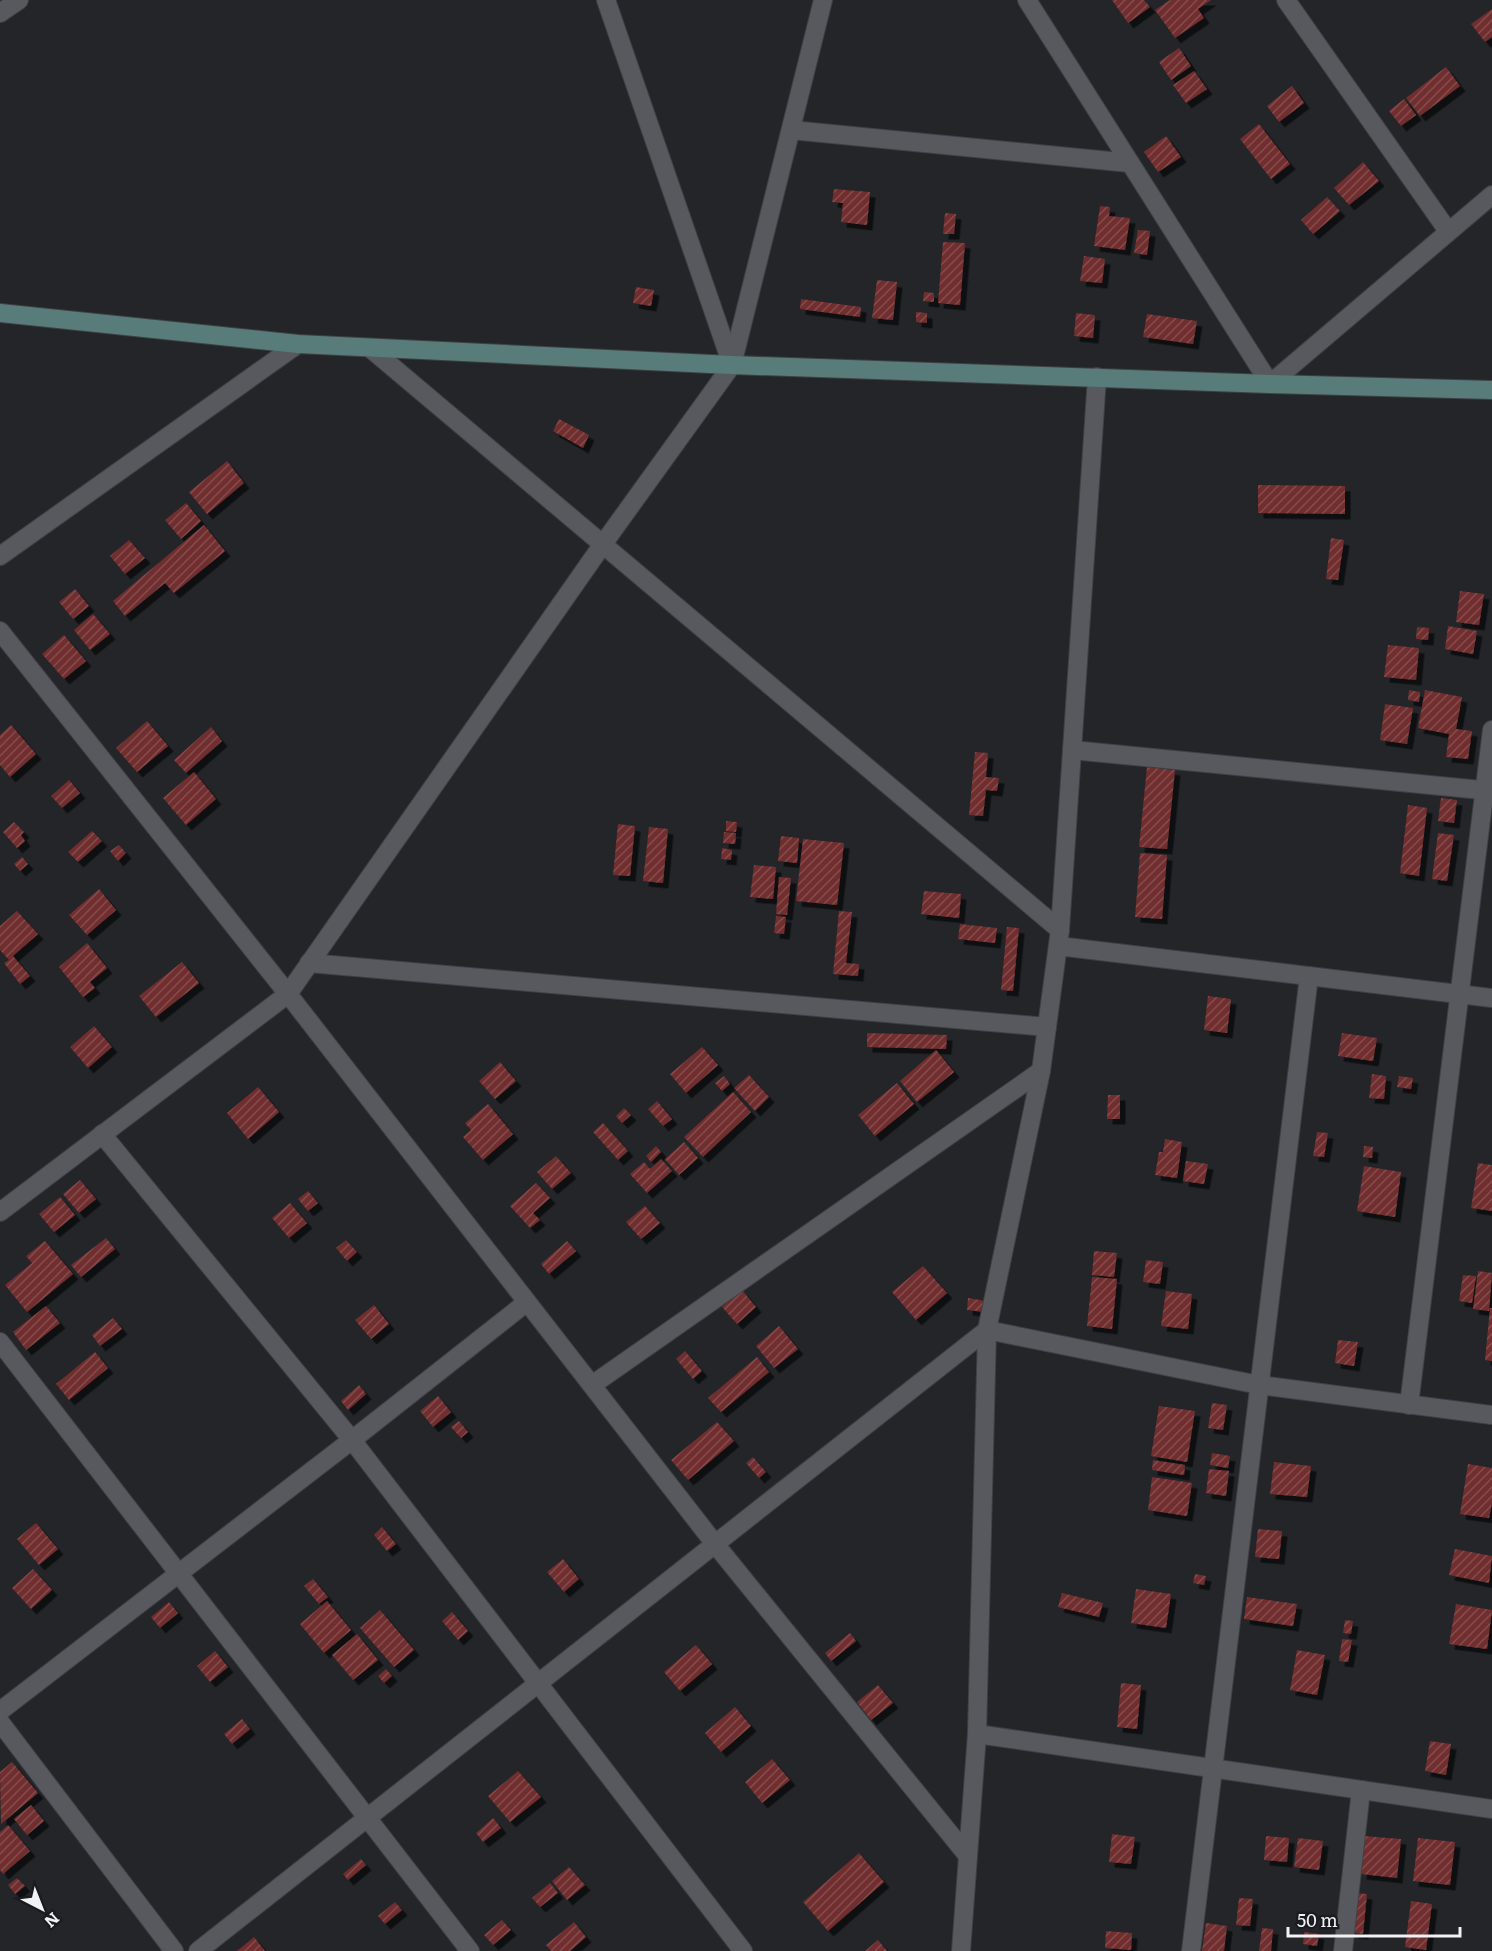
<svg xmlns="http://www.w3.org/2000/svg" width="1492" height="1951" viewBox="0 0 1492 1951" font-family="Literata,serif">
	<style>
		.building { fill: url(#building-hatch); filter: url(#shadow) }
		.lines { fill: none; stroke-linecap: round; stroke-linejoin: round }
		.street-casing { stroke: #3f4044; stroke-width: 20 }
		.secondary-casing { stroke: #3f4044; stroke-width: 20 }
		.street { stroke: #58595f; stroke-width: 18 }
		.secondary { stroke: #587c7a; stroke-width: 18 }
	</style>
	<defs>
		<pattern id="building-hatch" width="6" height="6" patternUnits="userSpaceOnUse" patternTransform="scale(1.5)"><rect width="6" height="6" fill="#702d2e"/><path d="M-1 1l2-2M0 6l6-6M5 7l2-2" fill="none" stroke="#854c4d"/></pattern>
		<filter id="shadow"><feDropShadow dx="5.5" dy="5.5" stdDeviation="0" flood-color="#0009"/></filter>
	</defs>
	<rect width="100%" height="100%" fill="#232529"/>
	<g class="building">
		<path d="M 1112,0 L 1144,0 L 1150,7 L 1128,23 Z"/>
		<path d="M 1170,0 L 1211,0 L 1198,9 L 1204,18 L 1175,38 L 1155,10 Z"/>
		<path d="M 1492,9 L 1492,37 L 1485,42 L 1471,24 Z"/>
		<path d="M 1179,48 L 1191,66 L 1171,80 L 1159,62 Z"/>
		<path d="M 1446,67 L 1460,86 L 1420,116 L 1406,98 Z"/>
		<path d="M 1194,71 L 1207,89 L 1186,103 L 1173,85 Z"/>
		<path d="M 1292,86 L 1304,103 L 1279,122 L 1267,106 Z"/>
		<path d="M 1404,99 L 1416,115 L 1401,126 L 1389,111 Z"/>
		<path d="M 1259,124 L 1290,164 L 1271,179 L 1240,139 Z"/>
		<path d="M 1166,136 L 1181,157 L 1158,172 L 1144,152 Z"/>
		<path d="M 1363,162 L 1379,181 L 1349,205 L 1334,188 Z"/>
		<path d="M 834,189 L 870,192 L 867,225 L 841,222 L 843,203 L 832,202 Z"/>
		<path d="M 1327,197 L 1340,211 L 1313,234 L 1301,220 Z"/>
		<path d="M 1100,206 L 1110,207 L 1109,216 L 1130,218 L 1125,250 L 1094,246 Z"/>
		<path d="M 945,213 L 956,214 L 954,234 L 943,234 Z"/>
		<path d="M 1138,230 L 1150,231 L 1147,255 L 1134,253 Z"/>
		<path d="M 943,242 L 965,243 L 960,305 L 938,303 Z"/>
		<path d="M 1084,256 L 1105,259 L 1102,283 L 1080,281 Z"/>
		<path d="M 877,280 L 897,282 L 893,320 L 872,318 Z"/>
		<path d="M 636,287 L 654,290 L 651,306 L 633,303 Z"/>
		<path d="M 924,292 L 934,293 L 934,302 L 923,301 Z"/>
		<path d="M 801,299 L 861,307 L 860,317 L 800,309 Z"/>
		<path d="M 916,312 L 927,313 L 927,323 L 916,322 Z"/>
		<path d="M 1076,313 L 1095,315 L 1093,338 L 1074,336 Z"/>
		<path d="M 1147,314 L 1197,321 L 1193,344 L 1143,337 Z"/>
		<path d="M 559,419 L 589,435 L 583,448 L 553,431 Z"/>
		<path d="M 227,461 L 244,483 L 207,514 L 189,492 Z"/>
		<path d="M 1258,485 L 1345,486 L 1345,514 L 1258,513 Z"/>
		<path d="M 186,503 L 201,521 L 181,539 L 165,520 Z"/>
		<path d="M 204,525 L 225,551 L 174,593 L 165,583 L 125,616 L 113,601 Z"/>
		<path d="M 1331,538 L 1344,540 L 1338,580 L 1326,579 Z"/>
		<path d="M 129,540 L 145,558 L 125,574 L 110,556 Z"/>
		<path d="M 75,589 L 89,606 L 73,619 L 59,602 Z"/>
		<path d="M 1460,591 L 1484,594 L 1479,625 L 1456,622 Z"/>
		<path d="M 93,614 L 110,634 L 90,650 L 74,630 Z"/>
		<path d="M 1448,626 L 1477,631 L 1473,654 L 1445,649 Z"/>
		<path d="M 1417,627 L 1429,628 L 1428,640 L 1416,639 Z"/>
		<path d="M 64,635 L 86,661 L 64,679 L 42,654 Z"/>
		<path d="M 1388,645 L 1419,648 L 1416,680 L 1384,677 Z"/>
		<path d="M 1409,690 L 1420,692 L 1419,702 L 1408,700 Z"/>
		<path d="M 1425,690 L 1462,697 L 1456,729 L 1472,731 L 1468,759 L 1446,757 L 1449,734 L 1418,728 Z"/>
		<path d="M 1385,704 L 1413,708 L 1407,744 L 1380,740 Z"/>
		<path d="M 147,721 L 168,746 L 137,772 L 116,748 Z"/>
		<path d="M 11,725 L 36,754 L 10,777 L 0,765 L 0,735 Z"/>
		<path d="M 211,727 L 222,741 L 186,773 L 174,760 Z"/>
		<path d="M 975,752 L 988,753 L 986,777 L 999,778 L 997,791 L 986,790 L 983,816 L 969,815 Z"/>
		<path d="M 1147,767 L 1175,770 L 1167,849 L 1139,847 Z"/>
		<path d="M 194,772 L 216,799 L 186,825 L 163,798 Z"/>
		<path d="M 69,780 L 80,793 L 62,808 L 51,796 Z"/>
		<path d="M 1441,798 L 1457,800 L 1454,823 L 1438,821 Z"/>
		<path d="M 1408,805 L 1427,808 L 1419,876 L 1400,873 Z"/>
		<path d="M 726,821 L 737,822 L 736,832 L 726,831 Z"/>
		<path d="M 14,822 L 24,832 L 21,835 L 25,841 L 17,848 L 3,832 Z"/>
		<path d="M 618,824 L 635,826 L 630,876 L 613,875 Z"/>
		<path d="M 649,827 L 668,829 L 663,883 L 643,881 Z"/>
		<path d="M 92,831 L 102,841 L 78,862 L 68,852 Z"/>
		<path d="M 724,832 L 736,833 L 735,844 L 723,843 Z"/>
		<path d="M 1438,833 L 1454,835 L 1447,881 L 1432,879 Z"/>
		<path d="M 781,836 L 799,838 L 797,863 L 778,861 Z"/>
		<path d="M 803,839 L 844,843 L 837,905 L 796,901 Z"/>
		<path d="M 119,845 L 126,853 L 118,861 L 110,851 Z"/>
		<path d="M 722,848 L 732,850 L 731,860 L 721,859 Z"/>
		<path d="M 1140,853 L 1167,855 L 1162,919 L 1135,917 Z"/>
		<path d="M 22,857 L 28,864 L 20,871 L 14,864 Z"/>
		<path d="M 754,865 L 776,867 L 773,899 L 750,897 Z"/>
		<path d="M 779,877 L 791,878 L 787,915 L 776,914 Z"/>
		<path d="M 99,889 L 116,910 L 87,935 L 69,915 Z"/>
		<path d="M 924,891 L 961,894 L 959,918 L 921,914 Z"/>
		<path d="M 17,911 L 38,934 L 13,956 L 30,976 L 20,984 L 4,963 L 9,960 L 0,950 L 0,926 Z"/>
		<path d="M 839,911 L 852,912 L 846,963 L 859,964 L 858,976 L 833,974 Z"/>
		<path d="M 776,916 L 786,917 L 784,934 L 774,933 Z"/>
		<path d="M 960,924 L 997,928 L 995,943 L 958,939 Z"/>
		<path d="M 1007,927 L 1019,928 L 1013,991 L 1001,990 Z"/>
		<path d="M 87,943 L 107,968 L 90,982 L 95,988 L 83,997 L 59,967 Z"/>
		<path d="M 182,962 L 199,983 L 156,1017 L 139,996 Z"/>
		<path d="M 1208,996 L 1231,999 L 1227,1033 L 1204,1030 Z"/>
		<path d="M 94,1026 L 112,1047 L 88,1068 L 70,1047 Z"/>
		<path d="M 867,1033 L 947,1035 L 946,1049 L 867,1047 Z"/>
		<path d="M 1342,1033 L 1377,1038 L 1373,1061 L 1338,1056 Z"/>
		<path d="M 702,1047 L 718,1065 L 686,1093 L 670,1074 Z"/>
		<path d="M 936,1050 L 954,1072 L 917,1102 L 900,1081 Z"/>
		<path d="M 500,1062 L 516,1081 L 495,1099 L 479,1081 Z"/>
		<path d="M 1372,1074 L 1386,1076 L 1384,1099 L 1369,1098 Z"/>
		<path d="M 749,1075 L 769,1097 L 755,1111 L 734,1088 Z"/>
		<path d="M 724,1076 L 730,1084 L 722,1091 L 715,1083 Z"/>
		<path d="M 1399,1076 L 1413,1078 L 1411,1089 L 1397,1087 Z"/>
		<path d="M 897,1083 L 914,1104 L 875,1136 L 858,1115 Z"/>
		<path d="M 258,1087 L 279,1112 L 248,1139 L 227,1113 Z"/>
		<path d="M 733,1092 L 751,1112 L 703,1157 L 684,1137 Z"/>
		<path d="M 1108,1095 L 1120,1095 L 1120,1119 L 1107,1119 Z"/>
		<path d="M 657,1101 L 672,1119 L 663,1126 L 648,1109 Z"/>
		<path d="M 488,1104 L 513,1134 L 483,1160 L 463,1137 L 471,1130 L 465,1123 Z"/>
		<path d="M 624,1108 L 631,1115 L 622,1123 L 616,1116 Z"/>
		<path d="M 603,1123 L 628,1151 L 618,1160 L 593,1132 Z"/>
		<path d="M 1317,1132 L 1328,1133 L 1324,1157 L 1313,1156 Z"/>
		<path d="M 1165,1139 L 1182,1142 L 1177,1178 L 1155,1175 L 1159,1152 L 1163,1152 Z"/>
		<path d="M 684,1142 L 698,1158 L 679,1175 L 665,1159 Z"/>
		<path d="M 656,1146 L 661,1152 L 651,1162 L 646,1156 Z"/>
		<path d="M 1364,1146 L 1373,1147 L 1372,1158 L 1363,1157 Z"/>
		<path d="M 556,1156 L 571,1173 L 552,1189 L 537,1172 Z"/>
		<path d="M 661,1159 L 672,1171 L 647,1193 L 630,1174 L 644,1162 L 650,1169 Z"/>
		<path d="M 1186,1161 L 1208,1164 L 1204,1184 L 1183,1181 Z"/>
		<path d="M 1478,1163 L 1492,1165 L 1492,1211 L 1471,1208 Z"/>
		<path d="M 1364,1166 L 1401,1172 L 1395,1217 L 1357,1211 Z"/>
		<path d="M 80,1180 L 96,1199 L 79,1213 L 63,1194 Z"/>
		<path d="M 536,1183 L 550,1198 L 533,1213 L 540,1220 L 530,1228 L 510,1206 Z"/>
		<path d="M 308,1191 L 318,1203 L 308,1211 L 298,1199 Z"/>
		<path d="M 60,1197 L 75,1215 L 54,1232 L 39,1214 Z"/>
		<path d="M 290,1203 L 307,1223 L 289,1238 L 272,1218 Z"/>
		<path d="M 645,1206 L 660,1223 L 641,1239 L 626,1222 Z"/>
		<path d="M 106,1238 L 115,1249 L 81,1277 L 71,1265 Z"/>
		<path d="M 346,1240 L 357,1252 L 347,1261 L 336,1248 Z"/>
		<path d="M 45,1241 L 73,1274 L 27,1312 L 5,1285 L 32,1263 L 26,1256 Z"/>
		<path d="M 567,1241 L 576,1251 L 549,1274 L 541,1264 Z"/>
		<path d="M 1094,1251 L 1117,1253 L 1114,1277 L 1092,1275 Z"/>
		<path d="M 1146,1260 L 1163,1262 L 1160,1284 L 1143,1282 Z"/>
		<path d="M 923,1266 L 947,1293 L 916,1320 L 892,1292 Z"/>
		<path d="M 1478,1271 L 1492,1273 L 1489,1311 L 1473,1309 Z"/>
		<path d="M 1463,1275 L 1476,1276 L 1472,1303 L 1459,1301 Z"/>
		<path d="M 1092,1277 L 1117,1279 L 1112,1329 L 1087,1326 Z"/>
		<path d="M 742,1290 L 756,1307 L 737,1324 L 722,1307 Z"/>
		<path d="M 1166,1291 L 1192,1294 L 1188,1329 L 1161,1326 Z"/>
		<path d="M 968,1298 L 986,1301 L 984,1312 L 967,1310 Z"/>
		<path d="M 374,1305 L 389,1324 L 371,1339 L 355,1320 Z"/>
		<path d="M 46,1306 L 60,1323 L 26,1350 L 13,1332 Z"/>
		<path d="M 1490,1308 L 1492,1308 L 1492,1361 L 1485,1360 Z"/>
		<path d="M 113,1318 L 122,1329 L 100,1346 L 92,1335 Z"/>
		<path d="M 779,1326 L 798,1349 L 774,1368 L 756,1346 Z"/>
		<path d="M 1338,1340 L 1358,1342 L 1354,1366 L 1335,1363 Z"/>
		<path d="M 685,1351 L 702,1371 L 693,1379 L 676,1359 Z"/>
		<path d="M 95,1352 L 108,1368 L 69,1400 L 56,1384 Z"/>
		<path d="M 757,1357 L 769,1372 L 721,1412 L 708,1398 Z"/>
		<path d="M 359,1385 L 366,1394 L 348,1410 L 341,1401 Z"/>
		<path d="M 438,1396 L 451,1412 L 433,1427 L 420,1411 Z"/>
		<path d="M 1212,1403 L 1227,1405 L 1223,1430 L 1208,1428 Z"/>
		<path d="M 1159,1406 L 1195,1411 L 1187,1462 L 1151,1456 Z"/>
		<path d="M 459,1421 L 468,1432 L 461,1438 L 451,1427 Z"/>
		<path d="M 717,1422 L 734,1441 L 688,1480 L 671,1460 Z"/>
		<path d="M 1212,1453 L 1230,1456 L 1228,1468 L 1210,1465 Z"/>
		<path d="M 753,1457 L 766,1472 L 759,1478 L 746,1463 Z"/>
		<path d="M 1153,1460 L 1185,1465 L 1184,1475 L 1152,1470 Z"/>
		<path d="M 1274,1462 L 1311,1466 L 1307,1497 L 1270,1494 Z"/>
		<path d="M 1468,1464 L 1492,1468 L 1492,1503 L 1489,1518 L 1460,1514 Z"/>
		<path d="M 1209,1469 L 1229,1471 L 1226,1496 L 1206,1493 Z"/>
		<path d="M 1152,1477 L 1192,1483 L 1187,1516 L 1148,1510 Z"/>
		<path d="M 36,1523 L 58,1549 L 39,1565 L 17,1539 Z"/>
		<path d="M 382,1527 L 396,1544 L 387,1551 L 374,1535 Z"/>
		<path d="M 1258,1529 L 1282,1531 L 1279,1559 L 1255,1557 Z"/>
		<path d="M 1455,1549 L 1492,1556 L 1489,1583 L 1449,1575 Z"/>
		<path d="M 563,1559 L 579,1579 L 564,1592 L 547,1572 Z"/>
		<path d="M 33,1569 L 52,1590 L 31,1609 L 12,1588 Z"/>
		<path d="M 1195,1574 L 1206,1576 L 1204,1585 L 1193,1583 Z"/>
		<path d="M 313,1579 L 328,1597 L 319,1604 L 304,1586 Z"/>
		<path d="M 1136,1589 L 1171,1594 L 1166,1628 L 1131,1623 Z"/>
		<path d="M 1062,1593 L 1103,1603 L 1099,1617 L 1058,1607 Z"/>
		<path d="M 1247,1597 L 1297,1604 L 1293,1626 L 1244,1619 Z"/>
		<path d="M 327,1601 L 351,1630 L 324,1653 L 300,1624 Z"/>
		<path d="M 169,1602 L 178,1613 L 160,1628 L 151,1617 Z"/>
		<path d="M 1456,1604 L 1492,1610 L 1487,1649 L 1449,1644 Z"/>
		<path d="M 380,1610 L 414,1650 L 394,1667 L 360,1628 Z"/>
		<path d="M 452,1612 L 468,1631 L 458,1640 L 442,1621 Z"/>
		<path d="M 1345,1620 L 1353,1621 L 1351,1634 L 1343,1633 Z"/>
		<path d="M 850,1633 L 856,1641 L 831,1661 L 825,1653 Z"/>
		<path d="M 357,1634 L 378,1660 L 353,1680 L 332,1655 Z"/>
		<path d="M 1342,1639 L 1352,1640 L 1348,1662 L 1339,1661 Z"/>
		<path d="M 696,1645 L 712,1664 L 680,1691 L 664,1672 Z"/>
		<path d="M 1297,1650 L 1325,1655 L 1317,1695 L 1290,1690 Z"/>
		<path d="M 215,1651 L 228,1667 L 210,1682 L 197,1666 Z"/>
		<path d="M 386,1669 L 392,1676 L 384,1683 L 378,1676 Z"/>
		<path d="M 1121,1683 L 1141,1685 L 1137,1729 L 1117,1727 Z"/>
		<path d="M 878,1685 L 893,1703 L 871,1720 L 857,1702 Z"/>
		<path d="M 735,1707 L 751,1726 L 721,1752 L 705,1733 Z"/>
		<path d="M 242,1719 L 250,1729 L 232,1744 L 224,1734 Z"/>
		<path d="M 1430,1741 L 1451,1744 L 1446,1775 L 1425,1771 Z"/>
		<path d="M 772,1759 L 790,1780 L 762,1803 L 745,1782 Z"/>
		<path d="M 12,1762 L 38,1793 L 1,1824 L 0,1772 Z"/>
		<path d="M 518,1771 L 541,1797 L 510,1822 L 488,1796 Z"/>
		<path d="M 31,1805 L 44,1821 L 27,1835 L 14,1819 Z"/>
		<path d="M 493,1818 L 501,1828 L 483,1842 L 476,1833 Z"/>
		<path d="M 8,1825 L 30,1851 L 3,1874 L 0,1870 L 0,1832 Z"/>
		<path d="M 1112,1834 L 1135,1837 L 1131,1864 L 1109,1862 Z"/>
		<path d="M 1266,1836 L 1289,1838 L 1287,1862 L 1264,1860 Z"/>
		<path d="M 1364,1836 L 1401,1839 L 1397,1878 L 1361,1874 Z"/>
		<path d="M 1298,1838 L 1323,1841 L 1319,1870 L 1294,1867 Z"/>
		<path d="M 1418,1838 L 1455,1842 L 1450,1885 L 1413,1881 Z"/>
		<path d="M 859,1853 L 884,1882 L 828,1931 L 803,1902 Z"/>
		<path d="M 361,1859 L 366,1865 L 348,1880 L 343,1874 Z"/>
		<path d="M 569,1867 L 585,1885 L 567,1900 L 552,1881 Z"/>
		<path d="M 17,1878 L 25,1886 L 15,1894 L 8,1885 Z"/>
		<path d="M 550,1883 L 558,1893 L 540,1907 L 532,1898 Z"/>
		<path d="M 1356,1893 L 1367,1894 L 1363,1934 L 1353,1933 Z"/>
		<path d="M 1239,1898 L 1253,1899 L 1250,1926 L 1236,1925 Z"/>
		<path d="M 1411,1901 L 1432,1904 L 1426,1950 L 1405,1947 Z"/>
		<path d="M 395,1902 L 402,1910 L 385,1924 L 378,1916 Z"/>
		<path d="M 502,1920 L 511,1930 L 493,1945 L 484,1935 Z"/>
		<path d="M 574,1922 L 586,1937 L 570,1951 L 551,1951 L 546,1945 Z"/>
		<path d="M 1206,1923 L 1227,1926 L 1224,1951 L 1202,1951 Z"/>
		<path d="M 1262,1928 L 1273,1929 L 1271,1951 L 1259,1951 Z"/>
		<path d="M 1106,1931 L 1132,1933 L 1131,1950 L 1105,1948 Z"/>
		<path d="M 1304,1932 L 1319,1934 L 1317,1946 L 1303,1944 Z"/>
		<path d="M 254,1937 L 265,1951 L 237,1951 Z"/>
		<path d="M 878,1940 L 887,1951 L 865,1951 Z"/>
	</g>
	<g class="lines">
		<g class="street-casing">
			<g id="street">
				<path d="M 606,0 L 732,365"/>
				<path d="M 1027,0 L 1270,384 L 1492,195"/>
				<path d="M 1286,0 L 1448,231"/>
				<path d="M 0,13 L 19,0"/>
				<path d="M 791,130 L 1130,163"/>
				<path d="M 370,348 L 1060,930"/>
				<path d="M 0,556 L 298,344"/>
				<path d="M 0,631 L 288,994 L 715,1544 L 968,1856"/>
				<path d="M 1072,750 L 1492,791"/>
				<path d="M 1058,946 L 1492,998"/>
				<path d="M 309,963 L 1047,1027"/>
				<path d="M 102,1134 L 352,1440 L 743,1951"/>
				<path d="M 0,1212 L 288,994 L 603,544 L 732,365 L 823,0"/>
				<path d="M 0,1342 L 470,1951"/>
				<path d="M 592,1385 L 1041,1071"/>
				<path d="M 1409,1405 L 1492,730"/>
				<path d="M 0,1711 L 352,1440 L 527,1302"/>
				<path d="M 0,1722 L 174,1951"/>
				<path d="M 977,1734 L 1492,1809"/>
				<path d="M 198,1951 L 987,1330 L 1259,1385 L 1492,1415"/>
				<path d="M 961,1951 L 977,1734 L 987,1330 L 1041,1071 L 1060,930 L 1097,377"/>
				<path d="M 1191,1951 L 1309,976"/>
				<path d="M 1343,1951 L 1361,1790"/>
			</g>
		</g>
		<g class="secondary-casing">
			<path id="secondary" d="M 0,313 L 298,344 L 732,365 L 1270,384 L 1492,390"/>
		</g>
		<use href="#street" class="street"/>
		<use href="#secondary" class="secondary"/>
	</g>
	<g transform="translate(42 1909) rotate(138)" stroke="#1a1b20" stroke-width="4.5" paint-order="stroke">
	<path d="M0-4.5L10 22L0 15L-10 22Z" fill="#f1f2f5"/>
	<text y="-9" font-size="16" font-weight="bold" text-anchor="middle" fill="#f1f2f5">N</text>
	</g>
	<path d="M1288 1927v9h172v-9" fill="none" stroke="#f1f2f5" stroke-width="3"/>
	<text x="1297" y="1927" font-size="18" fill="#f1f2f5" stroke="#1a1b20" stroke-width="4.5" paint-order="stroke">50 m</text>
</svg>
